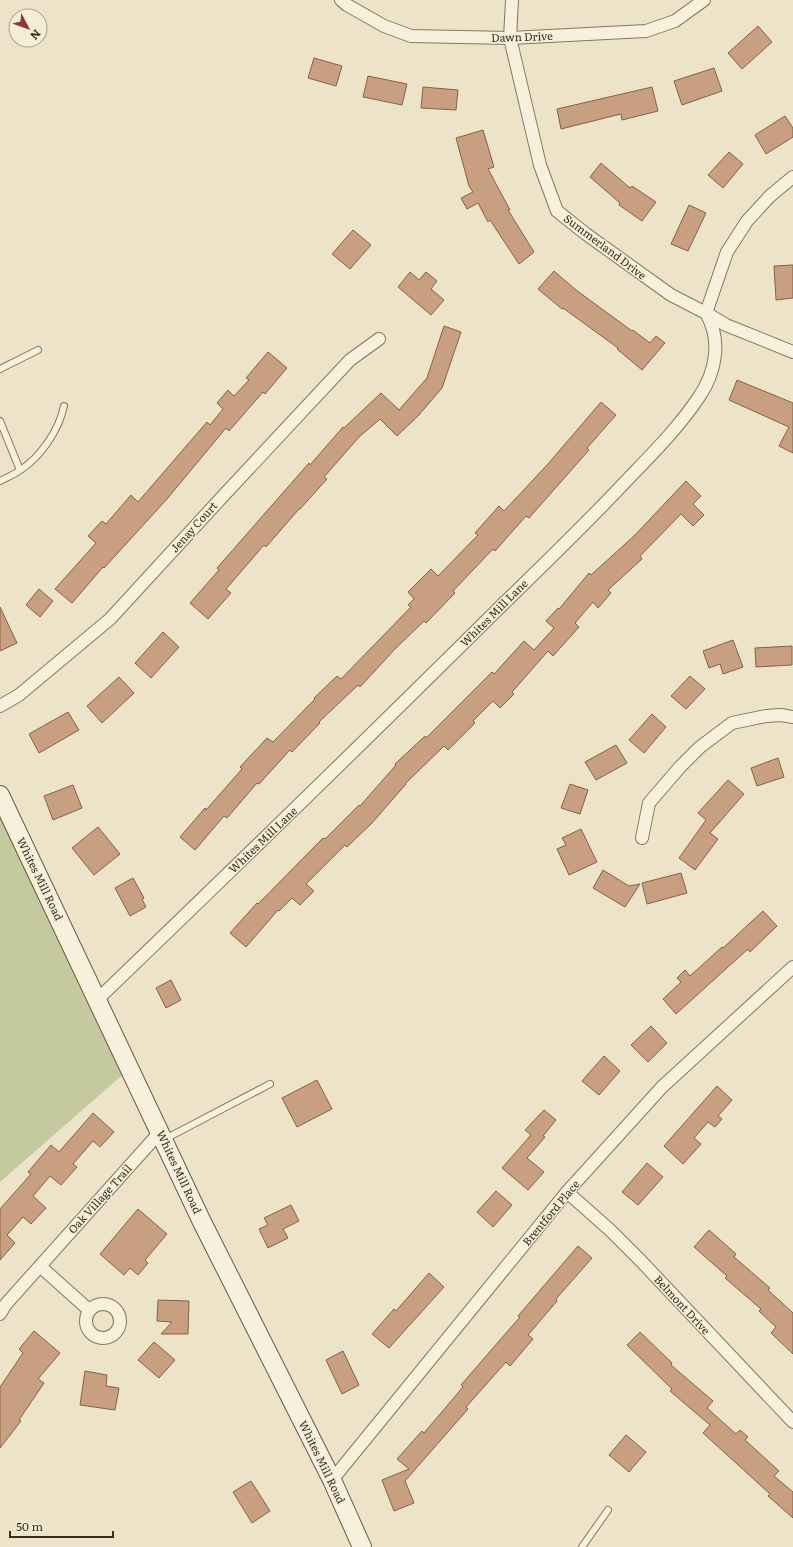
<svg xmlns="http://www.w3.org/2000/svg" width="793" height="1547" viewBox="0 0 793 1547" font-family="Literata,serif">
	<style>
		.green { fill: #c4ca9d }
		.building { fill: #c8a081; stroke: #866046 }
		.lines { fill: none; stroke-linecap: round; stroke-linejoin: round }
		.lane-casing { stroke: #88755e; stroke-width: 8 }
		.street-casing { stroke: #88755e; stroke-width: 14 }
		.secondary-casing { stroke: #6a5741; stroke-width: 20 }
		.lane { stroke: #f7f0dc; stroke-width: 6 }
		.street { stroke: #f7f0dc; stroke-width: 12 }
		.secondary { stroke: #f7f0dc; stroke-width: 18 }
		.labels { text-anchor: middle; stroke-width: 3; stroke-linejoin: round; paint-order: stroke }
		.street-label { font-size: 11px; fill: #392d21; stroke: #f4edd8 }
	</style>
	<rect width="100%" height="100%" fill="#ede3c9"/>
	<path class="green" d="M 0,784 L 102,992 L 135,1064 L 0,1182 Z"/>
	<g class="building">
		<path d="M 758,26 L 772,42 L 742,69 L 728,53 Z"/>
		<path d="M 314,58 L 342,66 L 336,86 L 308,78 Z"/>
		<path d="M 714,68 L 722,91 L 682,105 L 674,81 Z"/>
		<path d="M 368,76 L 407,84 L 402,105 L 363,97 Z"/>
		<path d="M 423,87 L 458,90 L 456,110 L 421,108 Z"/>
		<path d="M 652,87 L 658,111 L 622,120 L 621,114 L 561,129 L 557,109 Z"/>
		<path d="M 785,116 L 793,128 L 793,137 L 766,154 L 755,135 Z"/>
		<path d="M 483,130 L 494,167 L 488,169 L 510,210 L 508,210 L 534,252 L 519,264 L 490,220 L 488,222 L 478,203 L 467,209 L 461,198 L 473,192 L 469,186 L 456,138 Z"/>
		<path d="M 729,152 L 743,164 L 723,188 L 708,175 Z"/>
		<path d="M 601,163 L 630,188 L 632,186 L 656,202 L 642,221 L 619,205 L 620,203 L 590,177 Z"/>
		<path d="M 689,205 L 706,213 L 688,251 L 671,244 Z"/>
		<path d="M 353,230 L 371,245 L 350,269 L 332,254 Z"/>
		<path d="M 793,265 L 793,298 L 776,300 L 774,266 Z"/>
		<path d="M 554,271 L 576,290 L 632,331 L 633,330 L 650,343 L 656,336 L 665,343 L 642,370 L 617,349 L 618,348 L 563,308 L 562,309 L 538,289 Z"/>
		<path d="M 410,272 L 419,280 L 426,272 L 437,281 L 431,289 L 444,300 L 431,315 L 398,287 Z"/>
		<path d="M 444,326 L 461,332 L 442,388 L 418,416 L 397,436 L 380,419 L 359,437 L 324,477 L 327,479 L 300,509 L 299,509 L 266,547 L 264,545 L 226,589 L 231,593 L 208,619 L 190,603 L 219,570 L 217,568 L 309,463 L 310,465 L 343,427 L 344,428 L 381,393 L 399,410 L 427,378 Z"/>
		<path d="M 268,352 L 287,368 L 265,394 L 263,392 L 229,431 L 226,428 L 167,499 L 104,568 L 103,567 L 72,603 L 55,589 L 96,543 L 88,536 L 102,521 L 106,524 L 131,495 L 138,502 L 207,422 L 210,425 L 223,409 L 217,403 L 228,390 L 234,396 L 249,380 L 246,378 Z"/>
		<path d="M 737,380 L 793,403 L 793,453 L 779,446 L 789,427 L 729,400 Z"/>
		<path d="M 601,402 L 616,415 L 587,448 L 589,450 L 529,518 L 526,516 L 495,551 L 493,549 L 453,591 L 455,593 L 426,623 L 424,621 L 395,649 L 360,687 L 358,685 L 319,722 L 320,723 L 292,752 L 290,750 L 259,784 L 257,783 L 227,818 L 224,816 L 195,850 L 180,837 L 205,808 L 206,810 L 242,769 L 240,767 L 267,738 L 273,742 L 315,699 L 314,698 L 337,676 L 341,679 L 411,607 L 408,605 L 414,599 L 408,592 L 431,569 L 438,576 L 478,535 L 475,533 L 499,506 L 504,511 L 548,464 Z"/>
		<path d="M 686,481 L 701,496 L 693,504 L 704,515 L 693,526 L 681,514 L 640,556 L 642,559 L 608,590 L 611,593 L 598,608 L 593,602 L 575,623 L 579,627 L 553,656 L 548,651 L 512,692 L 514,694 L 500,708 L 493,701 L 473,721 L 475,723 L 448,750 L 444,746 L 405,784 L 406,784 L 372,823 L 347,847 L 345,845 L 306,884 L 314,891 L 300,905 L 292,898 L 279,911 L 278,910 L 246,947 L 230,933 L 257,903 L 258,904 L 323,838 L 325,839 L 359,805 L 360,806 L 396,765 L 395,764 L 425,736 L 426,738 L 492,672 L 494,674 L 524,641 L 534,650 L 554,628 L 546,621 L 558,608 L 559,609 L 589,573 L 591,575 L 635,535 Z"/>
		<path d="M 39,589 L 53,601 L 40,617 L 26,605 Z"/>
		<path d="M 0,607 L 17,643 L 0,651 Z"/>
		<path d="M 163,632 L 179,647 L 151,678 L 135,663 Z"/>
		<path d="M 733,640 L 743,667 L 723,674 L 720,664 L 709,668 L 703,651 Z"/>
		<path d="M 792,646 L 792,665 L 756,667 L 755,648 Z"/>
		<path d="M 690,676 L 705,689 L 686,709 L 671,696 Z"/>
		<path d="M 119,677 L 134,693 L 102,723 L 87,706 Z"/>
		<path d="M 68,712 L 79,730 L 39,753 L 29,734 Z"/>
		<path d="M 652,714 L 666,727 L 644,753 L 629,740 Z"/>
		<path d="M 616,745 L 627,763 L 596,780 L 585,762 Z"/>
		<path d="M 778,758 L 784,777 L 757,786 L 751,768 Z"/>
		<path d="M 728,780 L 744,794 L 710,833 L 718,839 L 695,870 L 679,858 L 706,820 L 698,813 Z"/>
		<path d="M 570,784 L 588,790 L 580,814 L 561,808 Z"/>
		<path d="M 73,785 L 82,808 L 53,820 L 44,796 Z"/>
		<path d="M 98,827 L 120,854 L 94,875 L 72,848 Z"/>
		<path d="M 581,829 L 597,862 L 569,875 L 557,849 L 566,845 L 562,838 Z"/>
		<path d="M 603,870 L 629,886 L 640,884 L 625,907 L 593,888 Z"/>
		<path d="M 681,873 L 687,893 L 647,904 L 642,883 Z"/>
		<path d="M 133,878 L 144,898 L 142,899 L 146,907 L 130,916 L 115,888 Z"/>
		<path d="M 763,911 L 777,926 L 750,952 L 748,949 L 676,1014 L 663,999 L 681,982 L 677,978 L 685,970 L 690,976 L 722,947 L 723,948 Z"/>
		<path d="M 171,980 L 181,1000 L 166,1008 L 156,988 Z"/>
		<path d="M 651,1026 L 667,1043 L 648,1062 L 631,1045 Z"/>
		<path d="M 604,1056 L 620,1071 L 599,1095 L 582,1081 Z"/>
		<path d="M 317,1080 L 332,1109 L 297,1127 L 282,1098 Z"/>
		<path d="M 717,1086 L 732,1100 L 718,1116 L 722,1119 L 715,1127 L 708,1122 L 694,1138 L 701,1144 L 683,1164 L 664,1146 Z"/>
		<path d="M 544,1110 L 556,1120 L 543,1136 L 545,1137 L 527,1158 L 544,1172 L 528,1190 L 502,1168 L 531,1135 L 525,1130 Z"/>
		<path d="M 93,1113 L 114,1132 L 100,1147 L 93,1141 L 73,1164 L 77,1167 L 61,1185 L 50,1176 L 33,1196 L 46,1208 L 31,1224 L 23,1217 L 7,1235 L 15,1243 L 0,1260 L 0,1209 L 31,1174 L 28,1172 L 51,1145 L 59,1152 Z"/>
		<path d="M 647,1163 L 663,1177 L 638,1205 L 622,1192 Z"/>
		<path d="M 496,1191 L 512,1205 L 493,1227 L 477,1212 Z"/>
		<path d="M 291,1205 L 299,1221 L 283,1229 L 288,1238 L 268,1248 L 259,1229 L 268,1225 L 264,1218 Z"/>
		<path d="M 138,1209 L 167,1234 L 145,1260 L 148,1263 L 138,1275 L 130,1268 L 124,1275 L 100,1254 Z"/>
		<path d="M 709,1230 L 736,1254 L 734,1257 L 770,1288 L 768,1290 L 793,1313 L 793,1354 L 771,1333 L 776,1327 L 759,1311 L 761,1309 L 725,1278 L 727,1276 L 694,1247 Z"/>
		<path d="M 578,1246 L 592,1258 L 556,1299 L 557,1301 L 528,1335 L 533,1339 L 510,1366 L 506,1362 L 466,1407 L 468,1409 L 405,1481 L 414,1503 L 394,1511 L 382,1480 L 409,1469 L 397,1459 L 422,1431 L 424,1433 L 463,1387 L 461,1385 L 520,1317 L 518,1316 Z"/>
		<path d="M 429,1273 L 444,1287 L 389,1348 L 372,1334 L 394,1309 L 396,1311 Z"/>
		<path d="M 158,1300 L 189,1301 L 188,1334 L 161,1334 L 172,1322 L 157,1321 Z"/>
		<path d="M 34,1331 L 60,1353 L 38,1379 L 44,1383 L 19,1420 L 21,1421 L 0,1448 L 0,1387 L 23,1353 L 19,1349 Z"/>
		<path d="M 640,1332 L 672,1363 L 671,1365 L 713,1401 L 707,1408 L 736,1434 L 740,1430 L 748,1437 L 745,1440 L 779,1471 L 774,1476 L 793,1492 L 793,1518 L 768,1496 L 770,1494 L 703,1433 L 710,1425 L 670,1391 L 672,1389 L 627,1345 Z"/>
		<path d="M 154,1342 L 175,1360 L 159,1378 L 138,1360 Z"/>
		<path d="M 343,1351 L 359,1385 L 342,1394 L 326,1360 Z"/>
		<path d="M 85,1371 L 107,1375 L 106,1386 L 119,1388 L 115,1410 L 80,1405 Z"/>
		<path d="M 626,1435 L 646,1452 L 629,1472 L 609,1455 Z"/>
		<path d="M 251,1481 L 270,1511 L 252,1523 L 233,1492 Z"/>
	</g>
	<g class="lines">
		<g class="lane-casing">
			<g id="lane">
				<path d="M 0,369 L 38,350"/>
				<path d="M 0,421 L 20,470"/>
				<path d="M 0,481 C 6,478 13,475 19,471 C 41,457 59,430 64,406"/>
				<path d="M 165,1139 L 270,1084"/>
				<path d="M 582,1547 L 608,1510"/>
			</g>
		</g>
		<g class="street-casing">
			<g id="street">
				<path d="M 341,0 L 347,5 L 384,26 L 411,36 L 510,38 L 646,31 L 675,21 L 704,0"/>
				<path d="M 512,0 L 510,38 L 540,165 L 557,211 L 586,234 L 671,295 L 706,313 L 726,325 L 793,352"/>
				<path d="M 0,706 L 19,695 L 110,619 L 224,495 L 350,360 L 379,339"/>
				<path d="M 642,838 L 649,803 L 680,767 L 700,747 L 732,723 L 766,716 L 781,715 L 793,717"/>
				<path d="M 98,999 C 231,871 363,743 494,613 C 539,569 585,525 628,479 C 653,453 679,427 699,397 C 716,372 722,340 706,313 L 727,252 L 747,221 L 770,196 L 793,177"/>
				<path d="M 567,1192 L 610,1230 L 641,1261 L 793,1422"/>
				<path d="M 41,1267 L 89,1310"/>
				<circle cx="103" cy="1321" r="17"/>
				<path d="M 0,1314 L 6,1304 L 160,1132"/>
				<path d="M 332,1480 L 567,1192 L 662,1087 L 793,967"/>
			</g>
		</g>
		<g class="secondary-casing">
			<path id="secondary" d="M 0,795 L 202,1222 L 332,1480 L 362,1547"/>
		</g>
		<use href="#lane" class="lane"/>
		<use href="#street" class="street"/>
		<use href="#secondary" class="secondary"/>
	</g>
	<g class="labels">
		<g class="street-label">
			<text transform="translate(522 37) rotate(-2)" y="4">Dawn Drive</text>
			<text transform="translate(605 247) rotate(37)" y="4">Summerland Drive</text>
			<text transform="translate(194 527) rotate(-48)" y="4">Jenay Court</text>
			<text transform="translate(494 613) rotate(-45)" y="4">Whites Mill Lane</text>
			<text transform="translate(263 840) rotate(-44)" y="4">Whites Mill Lane</text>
			<text transform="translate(40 879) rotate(64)" y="4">Whites Mill Road</text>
			<text transform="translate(179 1172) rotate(65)" y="4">Whites Mill Road</text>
			<text transform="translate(100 1199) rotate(-48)" y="4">Oak Village Trail</text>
			<text transform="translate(551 1213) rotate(-50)" y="4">Brentford Place</text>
			<text transform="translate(682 1305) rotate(47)" y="4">Belmont Drive</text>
			<text transform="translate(322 1462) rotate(64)" y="4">Whites Mill Road</text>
		</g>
	</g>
	<g transform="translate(28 28) rotate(131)"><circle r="19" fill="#f4edd8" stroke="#a9a08f"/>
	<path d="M0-3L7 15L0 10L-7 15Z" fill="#943332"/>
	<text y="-6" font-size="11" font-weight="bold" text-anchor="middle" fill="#392d21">N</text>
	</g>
	<path d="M10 1531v6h103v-6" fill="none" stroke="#392d21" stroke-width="2"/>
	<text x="16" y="1531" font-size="12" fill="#392d21" stroke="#f4edd8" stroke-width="3" paint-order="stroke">50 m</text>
</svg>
